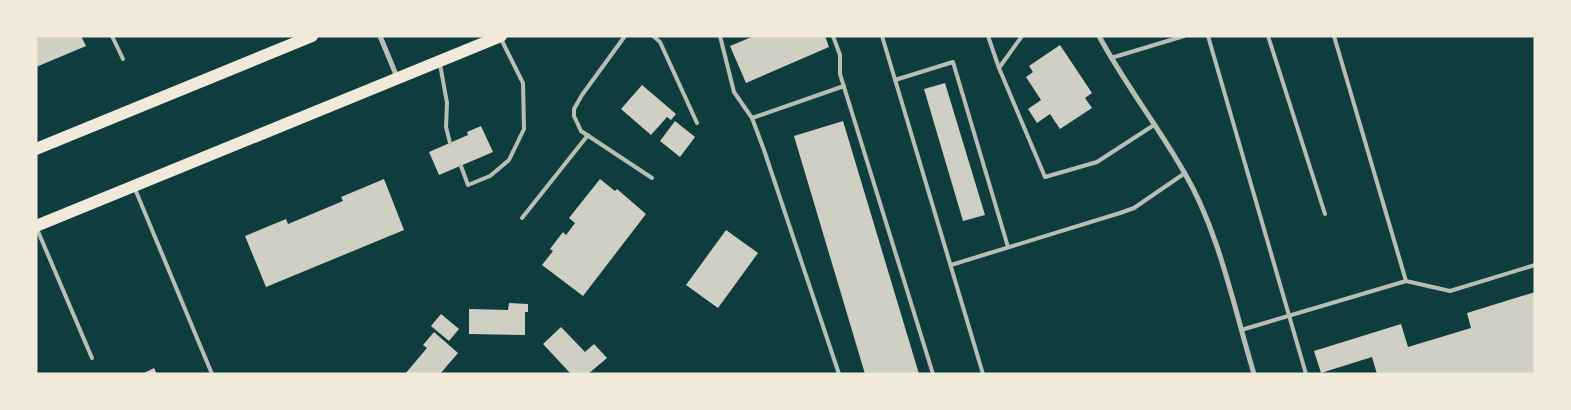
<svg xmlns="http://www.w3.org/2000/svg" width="1571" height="410" viewBox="0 0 1571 410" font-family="Roboto,sans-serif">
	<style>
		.building { fill: #cfcfc3 }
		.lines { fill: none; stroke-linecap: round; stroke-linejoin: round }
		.service { stroke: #b8beb3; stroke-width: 4 }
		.minor { stroke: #b8beb3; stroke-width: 5 }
		.primary { stroke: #f1e9da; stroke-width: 12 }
	</style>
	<rect width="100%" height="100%" fill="#0f3d3e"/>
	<g class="building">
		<path d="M 36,36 L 81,36 L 86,46 L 36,67 Z"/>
		<path d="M 754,36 L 825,36 L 829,47 L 746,83 L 730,46 Z"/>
		<path d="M 1060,45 L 1092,93 L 1085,98 L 1092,108 L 1060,129 L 1050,114 L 1037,123 L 1028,109 L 1041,100 L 1026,77 L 1033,72 L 1029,66 Z"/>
		<path d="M 945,83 L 985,215 L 963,221 L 924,89 Z"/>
		<path d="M 642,85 L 676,114 L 671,120 L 667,117 L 651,135 L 621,109 Z"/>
		<path d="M 675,121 L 695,137 L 680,157 L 660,141 Z"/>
		<path d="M 843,121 L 919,374 L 865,374 L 794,136 Z"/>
		<path d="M 481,126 L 493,152 L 439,175 L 429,152 L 468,135 L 467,132 Z"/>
		<path d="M 384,179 L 404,230 L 266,287 L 245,236 L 286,219 L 288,224 L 343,201 L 341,197 Z"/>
		<path d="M 600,179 L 615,191 L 617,189 L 646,214 L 583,296 L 542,265 L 553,251 L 550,249 L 563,232 L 566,235 L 575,223 L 569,218 Z"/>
		<path d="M 726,230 L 758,253 L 718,308 L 686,285 Z"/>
		<path d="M 1535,292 L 1535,374 L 1377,374 L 1372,357 L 1321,373 L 1314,351 L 1401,324 L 1408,347 L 1471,328 L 1467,313 Z"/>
		<path d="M 509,303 L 528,304 L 528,312 L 525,312 L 525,335 L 469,334 L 469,309 L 508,310 Z"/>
		<path d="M 441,314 L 459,329 L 449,341 L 431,326 Z"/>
		<path d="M 561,327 L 585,352 L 594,344 L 607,358 L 588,374 L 571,374 L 543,344 Z"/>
		<path d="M 434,332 L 458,353 L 440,374 L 405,374 L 427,348 L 423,345 Z"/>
		<path d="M 154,368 L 157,374 L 142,374 Z"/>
	</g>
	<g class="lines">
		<g class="service">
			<path d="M 112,36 L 123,59"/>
			<path d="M 625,36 L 582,95 L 574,109 L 574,116 L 581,131 L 652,178"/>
			<path d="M 653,36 L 660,42 L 697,123"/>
			<path d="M 720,36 L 734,92 L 752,118 L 764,150 L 839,374"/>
			<path d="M 833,36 L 840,55 L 840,74 L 933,374"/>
			<path d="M 882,36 L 983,374"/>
			<path d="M 988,36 L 999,68 L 1045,177 L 1097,162 L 1154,125"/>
			<path d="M 1208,36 L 1306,374"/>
			<path d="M 1268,36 L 1325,214"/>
			<path d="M 1334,36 L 1406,281"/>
			<path d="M 1111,58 L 1184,36"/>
			<path d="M 440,64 L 447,103 L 446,127 L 450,143"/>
			<path d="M 999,68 L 1022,36"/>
			<path d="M 895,80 L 953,62 L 1008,247"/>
			<path d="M 752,118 L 844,86"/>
			<path d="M 461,166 L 468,185 L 490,176 L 509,160 L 524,129 L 523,83 L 501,39"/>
			<path d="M 135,189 L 212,374"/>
			<path d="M 522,218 L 588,135"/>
			<path d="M 37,229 L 92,358"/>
			<path d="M 951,265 L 1120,213 L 1134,208 L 1185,173"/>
			<path d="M 1241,330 L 1406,281 L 1450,291 L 1535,265"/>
		</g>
		<g class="minor">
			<path d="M 380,36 L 397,77"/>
			<path d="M 1099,36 C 1124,83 1158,126 1184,172 C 1219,231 1234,308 1254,374"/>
		</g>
		<g class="primary">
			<path d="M 36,149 L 312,36"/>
			<path d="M 36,226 L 501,36"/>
		</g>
	</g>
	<rect width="1571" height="410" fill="none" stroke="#f1e9da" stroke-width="75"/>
</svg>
